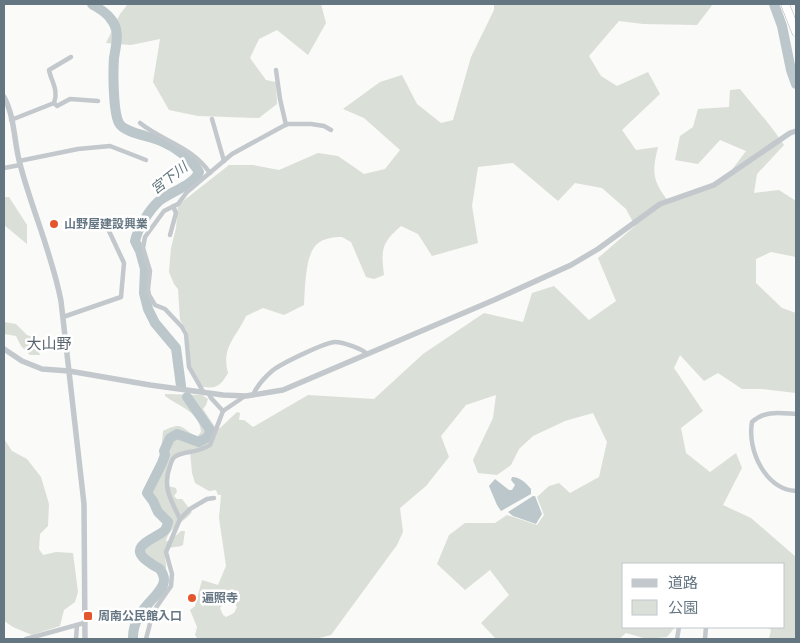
<svg xmlns="http://www.w3.org/2000/svg" width="800" height="643" viewBox="0 0 800 643" font-family="Inter,'Noto Sans JP',sans-serif">
	<style>
		.green { fill: #dadfd7; fill-rule: evenodd }
		.water { fill: #bbc7cb }
		.lines { fill: none; stroke-linecap: round; stroke-linejoin: round }
		.river { stroke: #bbc7cb; stroke-width: 10 }
		.trunk-casing { stroke: #b4b9bd; stroke-width: 9 }
		.minor { stroke: #c3c8cc; stroke-width: 4.5 }
		.tertiary { stroke: #c3c8cc; stroke-width: 5.5 }
		.trunk { stroke: #fff; stroke-width: 8 }
		.poi-dot { fill: #e4572e; stroke: #fff; stroke-width: 2 }
		.labels { text-anchor: middle; stroke-width: 5; stroke-linejoin: round; paint-order: stroke }
		.poi-label { font-size: 12px; font-weight: bold; fill: #657683; stroke: #fff; text-anchor: start }
		.water-label { font-size: 14px; font-style: italic; fill: #60757c; stroke: #fff }
		.quarter-label { font-size: 15px; fill: #57646e; stroke: #fff }
	</style>
	<rect width="100%" height="100%" fill="#fafaf8"/>
	<g class="green">
		<path d="M 128,4 L 321,4 L 326,23 L 308,55 L 277,30 L 259,39 L 250,58 L 266,80 L 276,82 L 277,104 L 259,118 L 198,116 L 169,110 L 153,82 L 160,39 L 131,45 L 106,43 L 120,14 Z"/>
		<path d="M 494,4 L 713,4 L 697,25 L 643,24 L 619,21 L 589,56 L 601,76 L 617,86 L 648,72 L 660,94 L 622,130 L 636,150 L 658,147 C 652,172 652,180 668,201 L 705,189 L 728,175 L 746,151 L 720,140 L 698,164 L 675,160 L 680,136 L 693,127 L 698,109 L 729,107 L 730,90 L 740,89 C 755,108 771,125 784,145 L 757,174 L 754,193 L 779,190 L 796,201 L 796,257 L 771,252 L 756,259 L 756,283 L 782,308 L 796,313 L 796,393 L 761,389 L 742,389 L 718,373 L 704,381 L 680,355 L 674,368 L 703,411 L 681,428 L 686,453 L 710,472 L 736,453 L 742,468 L 723,505 L 751,518 L 796,557 L 796,639 L 769,639 L 771,630 L 767,627 L 784,627 L 784,564 L 624,564 L 624,627 L 675,627 L 667,637 L 647,639 L 626,633 L 619,639 L 496,639 L 481,623 L 509,595 L 490,570 L 465,590 L 437,564 L 449,535 L 465,523 L 495,523 L 507,515 L 537,525 L 544,515 L 537,497 L 549,486 L 559,483 L 570,493 L 599,477 L 607,442 L 593,413 L 565,421 L 533,436 L 519,449 L 511,465 L 497,475 L 478,473 L 473,460 L 493,418 L 496,395 L 466,405 L 441,436 L 449,457 L 426,486 L 400,508 L 403,532 L 397,545 L 331,635 L 315,639 L 198,639 L 195,635 L 197,627 L 190,610 L 195,606 L 202,580 L 218,585 L 226,566 L 219,518 L 221,495 L 218,495 L 216,490 L 209,491 L 195,483 L 192,473 L 190,451 C 169,453 170,463 165,481 L 168,486 L 176,488 L 177,492 L 174,496 L 177,499 L 182,499 L 192,512 C 185,522 169,527 166,541 L 170,541 L 181,531 L 185,531 L 183,545 C 177,548 170,546 165,550 C 164,557 167,563 166,569 L 161,572 C 147,568 131,558 144,541 C 149,535 158,533 163,527 L 163,523 C 157,515 148,505 147,495 C 146,482 155,470 159,458 C 162,449 162,440 163,431 C 184,421 180,428 197,437 L 201,432 C 200,412 180,407 165,396 L 165,394 L 202,395 L 208,399 L 206,405 L 203,409 L 215,427 L 220,428 L 237,412 L 240,413 L 239,420 L 244,420 L 253,427 L 308,395 L 374,399 L 423,354 L 484,313 L 523,322 L 532,293 L 554,286 L 589,320 L 616,301 L 598,258 L 635,226 L 626,209 L 602,188 L 575,183 L 558,201 L 513,163 L 478,167 L 472,206 L 478,243 L 432,256 L 418,234 L 401,226 C 381,243 381,250 384,275 L 374,279 L 366,277 L 351,242 L 342,237 C 333,237 323,238 316,245 C 305,256 305,289 304,305 L 284,315 L 263,308 L 246,316 C 236,338 221,347 228,373 C 221,385 217,389 203,387 L 193,373 L 190,363 L 188,332 L 180,320 L 178,289 L 174,284 L 169,272 L 171,248 L 176,228 L 178,205 L 229,165 L 253,165 L 279,170 L 318,153 L 338,156 L 364,174 L 385,169 L 400,150 L 364,118 L 343,109 L 380,82 L 402,75 L 417,104 L 441,123 L 453,120 L 471,57 L 494,10 ZM 230,601 L 235,604 L 237,607 L 234,613 L 226,617 L 223,615 L 220,608 L 224,603 Z"/>
		<path d="M 4,197 L 9,197 L 27,225 L 27,244 L 4,225 Z"/>
		<path d="M 4,322 L 16,324 L 27,335 L 35,338 L 40,355 L 30,355 L 21,346 L 16,336 L 4,334 Z"/>
		<path d="M 4,439 L 12,451 L 27,459 L 41,477 L 49,504 L 48,526 L 40,534 L 39,549 L 43,555 L 56,552 L 73,553 L 78,592 L 75,602 L 64,610 L 60,626 L 32,635 L 13,627 L 4,621 Z"/>
	</g>
	<g class="water">
		<path d="M 512,477 C 520,477 526,483 531,489 L 531,494 L 501,511 L 497,505 L 489,486 L 495,479 L 509,490 L 512,490 L 515,485 L 511,480 Z"/>
		<path d="M 533,496 L 535,496 L 542,514 L 536,524 L 513,516 L 508,512 Z"/>
	</g>
	<g class="lines">
		<g class="river">
			<path d="M 92,4 C 98,8 106,12 110,18 C 121,30 116,44 114,58 C 113,71 113,112 119,123 C 124,133 150,136 161,141 C 175,147 191,158 199,172 C 194,185 170,192 159,201 C 149,210 138,228 135,241 L 140,251 L 145,269 L 144,293 L 148,309 L 155,323 L 176,348 L 181,386"/>
			<path d="M 774,4 L 782,26 L 791,70 L 796,84"/>
			<path d="M 133,639 C 132,608 164,596 164,580 C 164,576 162,572 160,569 C 154,566 151,564 146,560 C 127,545 158,538 165,530 C 167,527 167,525 168,522 L 158,512 L 153,501 L 147,493 L 162,463 L 165,455 L 164,451 L 170,438 L 177,434 L 199,442 L 208,437 L 210,430 L 187,397"/>
		</g>
		<g class="trunk-casing">
			<path id="trunk" d="M 785,4 L 796,32"/>
		</g>
		<g class="minor">
			<path d="M 276,70 L 280,99 L 286,125"/>
			<path d="M 54,103 C 59,90 51,81 49,70 L 71,57"/>
			<path d="M 212,119 L 224,161"/>
			<path d="M 11,120 L 54,103 L 57,106 L 70,99 L 98,101"/>
			<path d="M 140,123 C 164,142 191,146 210,173"/>
			<path d="M 19,161 L 78,149 L 110,146 L 146,160"/>
			<path d="M 4,168 L 20,165"/>
			<path d="M 170,235 L 176,213 L 173,206"/>
			<path d="M 63,317 L 121,297 L 124,263 L 109,231"/>
			<path d="M 204,393 L 189,367 L 186,334 L 182,327 L 165,309 L 155,305 L 149,295 L 148,289 L 150,271 L 143,248 L 145,237 L 164,211 L 178,204 L 187,192 L 232,154 L 287,124 L 311,124 L 324,126 L 331,130"/>
			<path d="M 209,394 L 211,398 L 223,411"/>
			<path d="M 253,395 C 257,386 265,377 272,371 C 280,364 326,342 335,342 C 343,342 363,349 367,354"/>
			<path d="M 796,414 C 780,413 765,410 752,422 C 747,450 765,489 796,491"/>
			<path d="M 180,519 C 171,500 162,487 170,466 C 171,462 172,458 176,456 C 185,451 198,453 210,445 L 223,411 L 245,396"/>
			<path d="M 26,639 L 84,623"/>
			<path d="M 76,639 L 77,625"/>
			<path d="M 146,639 L 153,612 L 171,586 L 172,574 L 166,552 L 180,519 L 190,509 L 207,499 L 214,498"/>
			<path d="M 677,639 L 679,627"/>
			<path d="M 705,639 L 706,627"/>
		</g>
		<g class="tertiary">
			<path d="M 4,97 C 15,117 14,143 20,164 C 32,210 52,254 61,301 L 84,504 L 85,639"/>
			<path d="M 4,349 L 22,361 L 42,369 L 69,371 L 150,385 L 223,395 L 246,396 L 283,390 L 494,300 L 571,265 L 598,249 L 660,204 L 714,185 L 790,133 L 796,131"/>
		</g>
		<use href="#trunk" class="trunk"/>
	</g>
	<g class="poi-dot">
		<circle cx="54" cy="224" r="5"/>
		<circle cx="192" cy="598" r="5"/>
		<rect x="83" y="611" width="10" height="10" rx="2.5"/>
	</g>
	<g class="labels">
		<g class="poi-label">
			<text x="64" y="228">山野屋建設興業</text>
			<text x="202" y="602">遍照寺</text>
			<text x="98" y="620">周南公民館入口</text>
		</g>
		<g class="water-label">
			<text transform="translate(169 178) rotate(-38)" y="5">宮下川</text>
		</g>
		<g class="quarter-label">
			<text x="49" y="349">大山野</text>
		</g>
	</g>
	<rect width="800" height="643" fill="none" stroke="#657683" stroke-width="10"/>
	<rect x="622" y="563" width="162" height="65" fill="#ffffff" stroke="#c1c8cd"/>
	<rect x="632" y="579" width="25" height="8" fill="#c3c8cc" stroke="#c1c8cd"/>
	<text x="668" y="588" font-size="15" fill="#657683">道路</text>
	<rect x="632" y="600" width="25" height="15" fill="#dadfd7" stroke="#c1c8cd"/>
	<text x="668" y="613" font-size="15" fill="#657683">公園</text>
</svg>
